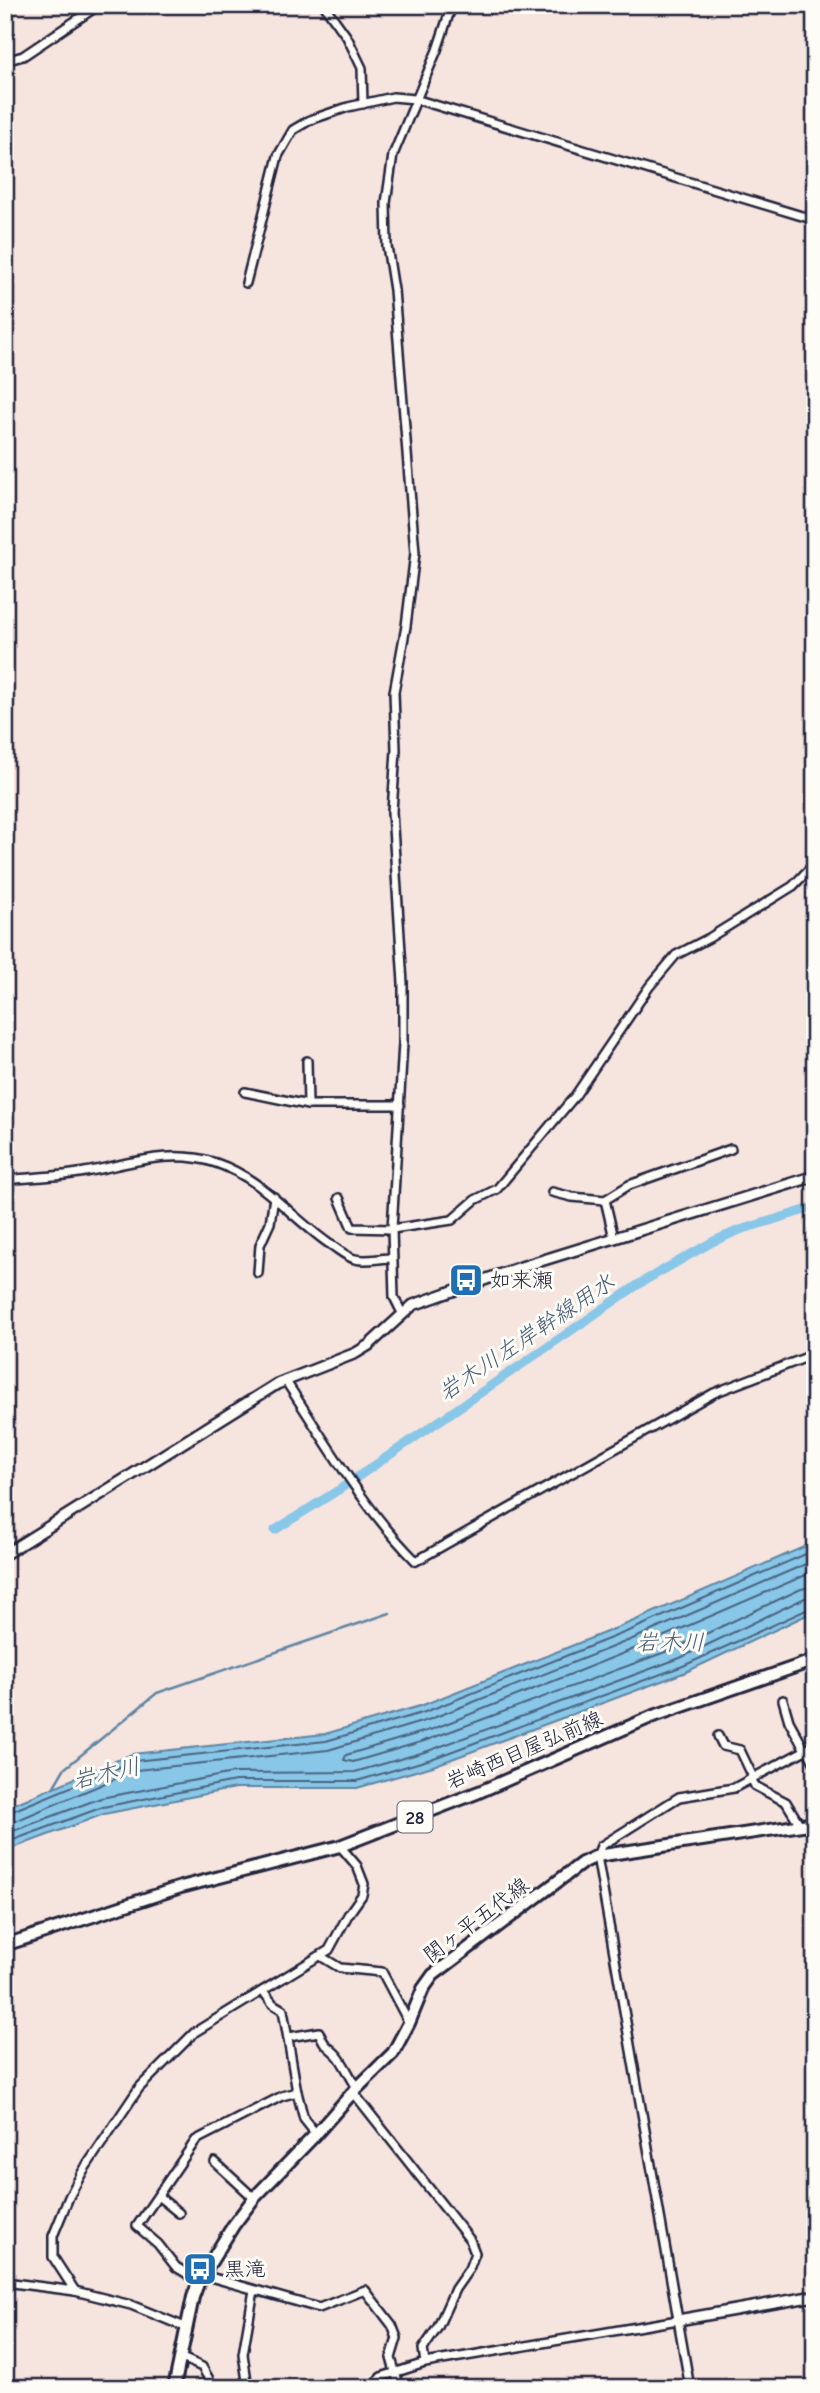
<svg xmlns="http://www.w3.org/2000/svg" width="820" height="2393" viewBox="0 0 820 2393" font-family="'Comic Neue','Klee One',sans-serif">
	<style>
		.water { fill: #88c7e8; stroke: #5f85a3; stroke-width: 2 }
		.lines { fill: none; stroke-linecap: round; stroke-linejoin: round }
		.shore { stroke: #4b6480; stroke-width: 2 }
		.stream { stroke: #5f85a3; stroke-width: 2.5 }
		.canal { stroke: #88c7e8; stroke-width: 9 }
		.minor-casing { stroke: #22223b; stroke-width: 12 }
		.tertiary-casing { stroke: #22223b; stroke-width: 14 }
		.secondary-casing { stroke: #22223b; stroke-width: 16 }
		.primary-casing { stroke: #22223b; stroke-width: 16 }
		.minor { stroke: #fdfcf7; stroke-width: 7 }
		.tertiary { stroke: #fdfcf7; stroke-width: 9 }
		.secondary { stroke: #fdfcf7; stroke-width: 10 }
		.primary { stroke: #fdfcf7; stroke-width: 10 }
		.labels { text-anchor: middle; stroke-width: 6; stroke-linejoin: round; paint-order: stroke }
		.shield { fill: #fdfcf7; stroke: #646373; stroke-width: 2 }
		.shield-label { font-size: 19px; font-weight: bold; fill: #22223b }
		.poi-label { font-size: 21px; fill: #22223b; stroke: #fdfcf7; text-anchor: start }
		.street-label { font-size: 21px; fill: #22223b; stroke: #fdfcf7 }
		.water-label { font-size: 23px; font-style: italic; fill: #465c78; stroke: #fdfcf7 }
	</style>
	<rect width="100%" height="100%" fill="#f6e4df"/>
	<filter id="ink" filterUnits="userSpaceOnUse"><feTurbulence type="fractalNoise" baseFrequency=".0143" numOctaves="2"/><feDisplacementMap in="SourceGraphic" scale="14" xChannelSelector="R" yChannelSelector="G"/><feConvolveMatrix kernelMatrix="1 2 1 2 8 2 1 2 1" color-interpolation-filters="sRGB"/></filter>
	<g filter="url(#ink)">
		<path class="water" d="M 815,1542 L 815,1611 L 686,1672 L 433,1766 L 357,1788 L 236,1788 L 104,1814 L 5,1851 L 5,1808 L 132,1754 L 325,1734 L 423,1705 L 629,1623 Z"/>
		<g class="lines">
			<g class="shore">
				<path d="M 815,1571 L 639,1647 L 433,1729 L 346,1755 L 344,1760 L 353,1762 L 424,1741 L 676,1648 L 801,1589 L 815,1586"/>
				<path d="M 5,1814 L 134,1761 L 326,1741 L 425,1712 L 631,1630 L 815,1550"/>
				<path d="M 5,1823 L 13,1822 L 136,1770 L 328,1750 L 428,1720 L 635,1638 L 815,1560"/>
				<path d="M 5,1834 L 101,1798 L 233,1773 L 355,1772 L 428,1751 L 680,1658 L 805,1598 L 815,1597"/>
				<path d="M 5,1843 L 103,1807 L 235,1781 L 357,1781 L 431,1759 L 683,1666 L 815,1606"/>
			</g>
			<path class="stream" d="M 53,1788 L 64,1769 L 157,1693 L 390,1613"/>
			<path class="canal" d="M 275,1530 L 340,1489 L 642,1282 L 714,1241 L 740,1230 L 815,1207"/>
			<g class="minor-casing">
				<g id="minor">
					<path d="M 324,5 L 347,37 L 362,68 L 363,104"/>
					<path d="M 5,61 L 23,56 L 99,5"/>
					<path d="M 5,121 L 8,135 L 5,149"/>
					<path d="M 246,283 L 278,156 L 293,130 L 310,120 L 348,107 L 393,97 L 415,99 L 815,220"/>
					<path d="M 307,1061 L 308,1105"/>
					<path d="M 245,1092 L 308,1105 L 400,1105"/>
					<path d="M 5,1180 C 32,1177 59,1177 85,1172 C 129,1164 171,1148 216,1163 C 261,1178 290,1216 328,1243 C 337,1248 346,1257 355,1259 C 366,1262 381,1258 392,1258"/>
					<path d="M 552,1192 L 572,1197 L 605,1200 L 629,1185 L 731,1149"/>
					<path d="M 339,1198 L 352,1228 L 392,1229 L 452,1220 L 475,1200 L 497,1189 L 575,1096 L 649,987 L 676,955 L 709,938 L 793,886 L 815,863"/>
					<path d="M 605,1200 L 614,1238"/>
					<path d="M 258,1273 L 260,1245 L 270,1223 L 274,1197"/>
					<path d="M 402,1313 L 394,1297 L 392,1229 L 403,1043 L 403,983 L 392,812 L 396,750 L 394,692 L 406,626 L 415,553 L 394,290 L 387,246 L 386,203 L 393,155 L 437,50 L 452,5"/>
					<path d="M 285,1380 C 326,1442 363,1508 416,1561 L 714,1393 L 815,1354"/>
					<path d="M 783,1700 L 789,1721 L 805,1750"/>
					<path d="M 718,1736 L 723,1746 L 740,1750 L 753,1777"/>
					<path d="M 807,1749 L 815,1764"/>
					<path d="M 751,1778 L 755,1786 L 786,1802 L 800,1825"/>
					<path d="M 322,1957 L 340,1968 L 382,1972 L 409,2023"/>
					<path d="M 263,1991 L 273,2004 L 283,2010 L 297,2092"/>
					<path d="M 289,2037 L 319,2032 C 325,2047 326,2044 336,2054 C 342,2059 351,2079 357,2088"/>
					<path d="M 353,2092 L 470,2240 L 475,2253 L 469,2269 L 455,2289 L 438,2327 L 423,2349 L 425,2363"/>
					<path d="M 215,2162 L 254,2198"/>
					<path d="M 158,2196 L 179,2213"/>
					<path d="M 203,2275 L 319,2308 L 365,2290 L 392,2325 L 397,2338 L 391,2358 L 400,2388"/>
					<path d="M 199,2281 L 176,2267 L 158,2244 L 137,2226 L 196,2140 L 282,2096 L 297,2092 L 304,2119 L 316,2134"/>
					<path d="M 5,2282 L 75,2291 L 131,2305 L 185,2327"/>
					<path d="M 75,2291 L 53,2257 L 53,2236 L 69,2197 L 83,2171 L 139,2088 L 195,2032 L 329,1950 L 348,1915 L 362,1895 L 364,1884 L 357,1866 L 340,1846"/>
					<path d="M 182,2358 L 202,2367 L 214,2388"/>
					<path d="M 248,2388 L 243,2354 L 254,2290"/>
					<path d="M 371,2388 L 381,2377 L 425,2363 L 678,2320"/>
					<path d="M 690,2388 L 597,1856 L 601,1846 L 679,1797 L 734,1788 L 815,1745"/>
				</g>
			</g>
			<g class="tertiary-casing">
				<g id="tertiary">
					<path d="M 5,1554 L 277,1384 L 356,1353 L 369,1345 L 413,1305 L 521,1267 L 815,1176"/>
					<path d="M 678,2320 L 815,2296"/>
				</g>
			</g>
			<g class="secondary-casing">
				<path id="secondary" d="M 174,2388 L 193,2297 L 199,2281 L 233,2226 L 254,2198 L 316,2134 L 353,2092 L 393,2053 L 409,2023 L 423,1989 L 433,1975 L 582,1863 L 597,1856 L 815,1823"/>
			</g>
			<g class="primary-casing">
				<path id="primary" d="M 5,1945 L 181,1887 L 340,1846 L 479,1792 L 651,1717 L 815,1660"/>
			</g>
			<use href="#minor" class="minor"/>
			<use href="#tertiary" class="tertiary"/>
			<use href="#secondary" class="secondary"/>
			<use href="#primary" class="primary"/>
		</g>
	</g>
	<defs>
		<g id="bus-square" transform="scale(1.75)"><rect x="-9" y="-9" width="18" height="18" rx="4" fill="#1f6fb2" stroke="#fdfcf7"/><path d="M-5-6H5V4H4V6H2V4H-2V6H-4V4H-5ZM-3.5-4V0h7V-4ZM-3.5 1.2v1.5H-2V1.2ZM2 1.2v1.5H3.5V1.2Z" fill="#fff"/></g>
	</defs>
	<g fill-rule="evenodd">
		<use href="#bus-square" x="466" y="1280"/>
		<use href="#bus-square" x="200" y="2269"/>
	</g>
	<g class="labels">
		<rect class="shield" x="397.5" y="1801.5" width="35" height="31" rx="5"/>
		<g class="shield-label">
			<text x="415" y="1824">28</text>
		</g>
		<g class="poi-label">
			<text x="490" y="1287">如来瀬</text>
			<text x="224" y="2276">黒滝</text>
		</g>
		<g class="street-label">
			<text transform="translate(524 1750) rotate(-23)" y="7">岩崎西目屋弘前線</text>
			<text transform="translate(476 1920) rotate(-37)" y="7">関ヶ平五代線</text>
		</g>
		<g class="water-label">
			<text transform="translate(526 1337) rotate(-34)" y="8">岩木川左岸幹線用水</text>
			<text x="670" y="1650">岩木川</text>
			<text transform="translate(106 1773) rotate(-13)" y="8">岩木川</text>
		</g>
	</g>
	<rect width="820" height="2393" fill="none" stroke="#fdfcf7" stroke-width="28"/>
	<rect x="14" y="14" width="792" height="2365" fill="none" stroke="#22223b" stroke-width="2.5" filter="url(#ink)"/>
</svg>
